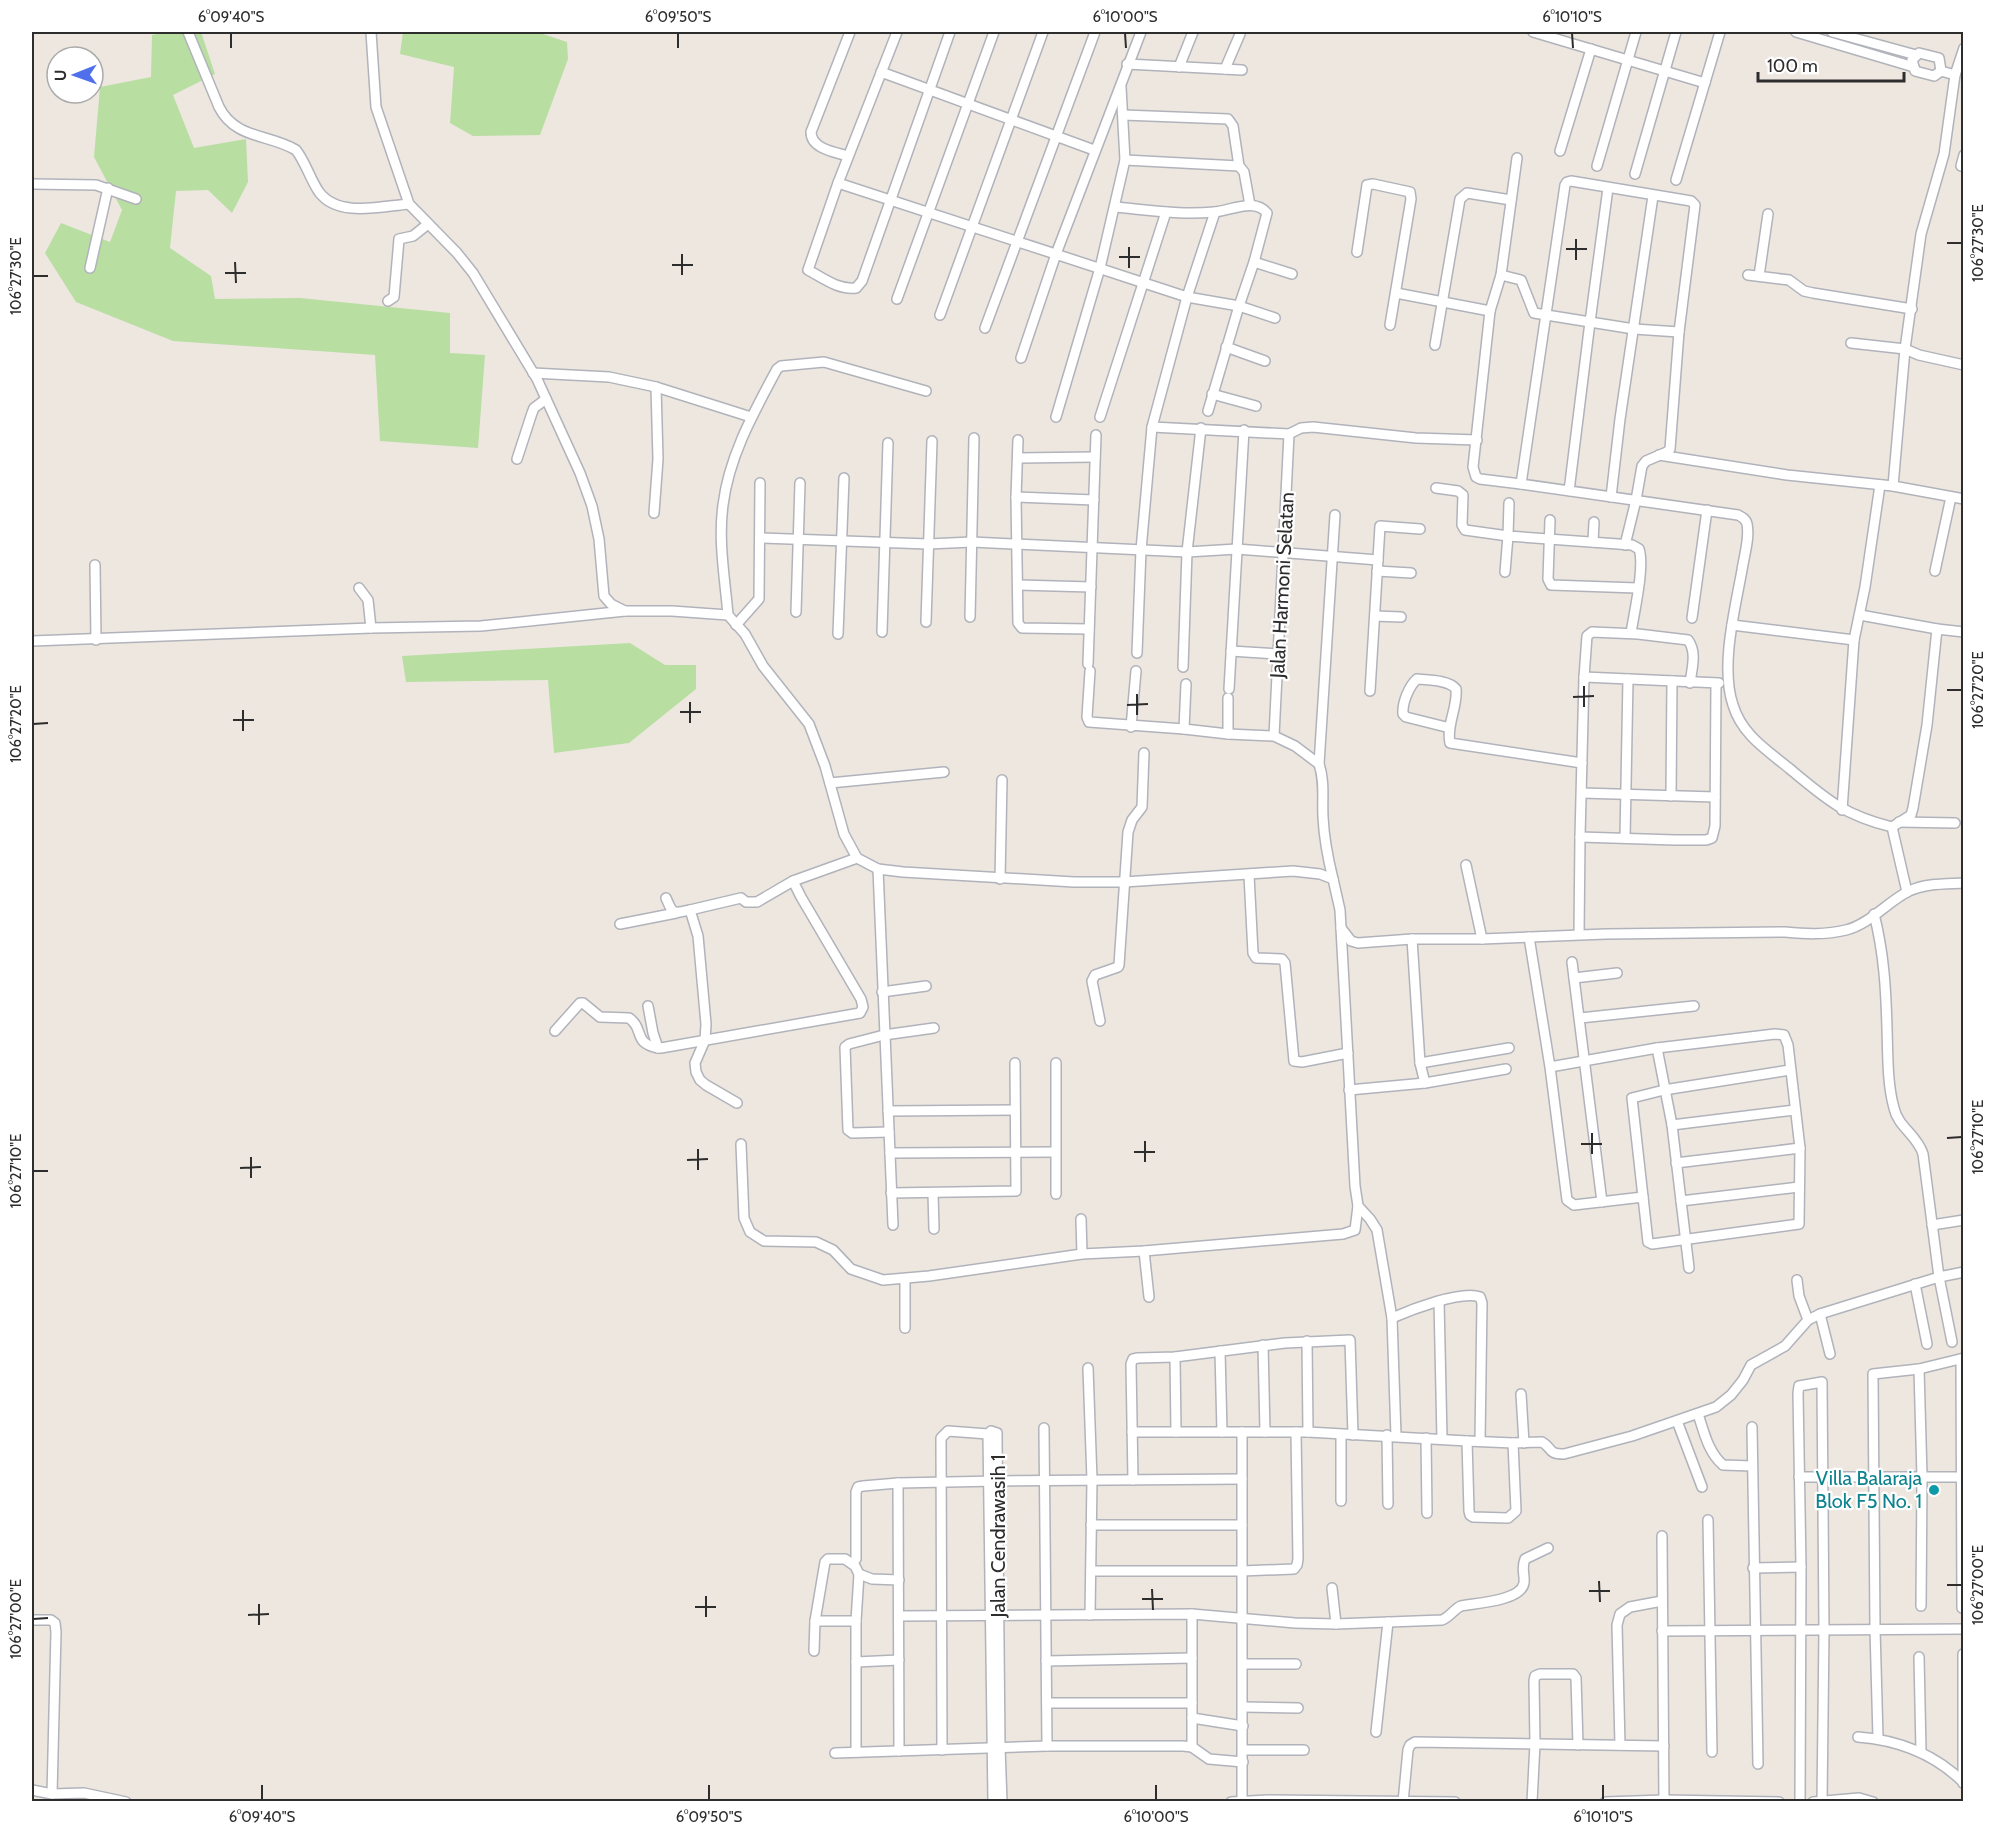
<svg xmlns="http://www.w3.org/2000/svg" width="1995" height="1833" viewBox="0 0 1995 1833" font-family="Cabin,sans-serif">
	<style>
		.green { fill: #b8dea2 }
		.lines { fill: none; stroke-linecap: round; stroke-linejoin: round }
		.street-casing { stroke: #b1b3bb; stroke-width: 12 }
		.street { stroke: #fff; stroke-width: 9 }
		.ticks { fill: none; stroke: #2d2d2d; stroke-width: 2 }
		.culture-dot { fill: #0f9aa8; stroke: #fff; stroke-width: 2 }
		.labels { text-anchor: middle; stroke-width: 4.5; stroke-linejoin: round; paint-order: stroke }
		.street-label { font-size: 20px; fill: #2d2d2d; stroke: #fff }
		.culture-label { font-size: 20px; fill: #0d838f; stroke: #fff; text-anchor: end }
		.neatline { fill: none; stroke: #2d2d2d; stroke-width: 2 }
		.ticks-label { font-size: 15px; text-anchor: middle; fill: #2d2d2d }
	</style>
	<rect width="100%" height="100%" fill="#ede7e0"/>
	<g class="green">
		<path d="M 167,32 L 201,32 L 215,74 L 173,95 L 194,148 L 246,139 L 248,182 L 232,213 L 208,190 L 176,191 L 170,248 L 211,276 L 215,299 L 300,298 L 450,313 L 450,353 L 485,355 L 478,448 L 380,441 L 375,355 L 173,341 L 76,302 L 45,253 L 61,223 L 110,242 L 122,210 L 94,157 L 100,87 L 151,77 L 152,35 Z"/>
		<path d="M 403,32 L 537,32 L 567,42 L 568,59 L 540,135 L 473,136 L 450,123 L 454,67 L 400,54 Z"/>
		<path d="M 630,643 L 665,665 L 696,665 L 696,689 L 629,743 L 554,753 L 548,680 L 406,682 L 402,656 Z"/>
	</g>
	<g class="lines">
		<g class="street-casing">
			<g id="street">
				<path d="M 188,32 L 219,107 C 235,139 269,134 296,150 C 306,163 310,179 319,192 C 338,218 382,206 409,204"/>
				<path d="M 371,32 L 376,107 L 409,204 L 457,253 L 473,273 L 537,379 L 580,473 L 592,506 L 599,539 L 604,596 L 611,604 L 625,611 L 672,611 L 728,615 L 745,634 L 763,666 L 809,724 L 825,766 L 844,834 L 857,858 L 878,869 L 903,872 L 1074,882 L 1124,882 L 1293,871 L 1320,874 L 1333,879 L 1340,910 L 1355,1186 L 1358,1206 L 1355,1230 L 1343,1234 L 1144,1251 L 1082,1254 L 929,1276 L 883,1280 L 851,1269 L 833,1250 L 816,1242 L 764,1241 L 750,1232 L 744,1218 L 741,1144"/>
				<path d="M 897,32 L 838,183 L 808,270 C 823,278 838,290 856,288 L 862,281 L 950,32"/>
				<path d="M 1533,32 L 1705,83"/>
				<path d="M 1796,32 L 1914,67"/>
				<path d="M 1832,32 L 1916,55"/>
				<path d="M 1127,64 L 1242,70"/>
				<path d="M 1179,67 L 1193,32"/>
				<path d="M 1225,69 L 1240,34"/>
				<path d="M 1941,71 L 1939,58 L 1919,53 L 1912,60 L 1915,71 L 1934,76 L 1941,71 L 1955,75"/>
				<path d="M 881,72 L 1094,150"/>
				<path d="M 1123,115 L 1228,119 L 1233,126 L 1239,166 L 1125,160"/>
				<path d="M 1560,151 L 1591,49"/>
				<path d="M 848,156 C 835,152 811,149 811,132 L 850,32"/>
				<path d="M 1517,158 L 1501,275 L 1490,311 L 1473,467 L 1476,477 L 1480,479 L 1521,484"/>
				<path d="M 1239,166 L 1244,172 L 1250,205"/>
				<path d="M 1597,166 L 1636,32"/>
				<path d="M 1961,166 L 1964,155"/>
				<path d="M 1635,174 L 1676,32"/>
				<path d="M 1676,180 L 1720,32"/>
				<path d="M 838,183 L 1187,297 L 1239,306 L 1275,318"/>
				<path d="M 32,184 L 96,185 L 136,199"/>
				<path d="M 1115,207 C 1148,210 1181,215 1214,212 C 1230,211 1255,197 1267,213 L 1254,262 L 1239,306 L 1208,411"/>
				<path d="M 1357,252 L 1367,185 L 1373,184 L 1410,192 L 1411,199 L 1390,325"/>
				<path d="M 1254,262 L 1292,274"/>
				<path d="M 90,268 L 108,188"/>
				<path d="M 1501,275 L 1521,280 L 1534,313 L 1590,322 L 1608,188"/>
				<path d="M 1748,275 L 1789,280 L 1804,291 L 1813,293 L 1912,309"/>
				<path d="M 1759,276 L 1768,214"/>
				<path d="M 1396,293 L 1490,311"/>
				<path d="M 897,299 L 994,32"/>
				<path d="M 388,301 L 394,297 L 399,239 L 413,236 L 428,224"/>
				<path d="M 940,315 L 1043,32"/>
				<path d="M 985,328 L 1095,32"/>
				<path d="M 1851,343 L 1905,349 L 1919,355 L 1964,365"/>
				<path d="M 1435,345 L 1460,199 L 1467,193 L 1511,200"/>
				<path d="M 1226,347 L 1265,361"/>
				<path d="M 1021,358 L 1056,254 L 1141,32"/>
				<path d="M 533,373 L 609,377 L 656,387 L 751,417"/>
				<path d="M 1212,394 L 1256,406"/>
				<path d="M 1056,417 L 1100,268 L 1125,160 L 1121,87"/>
				<path d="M 1100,417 L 1166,212"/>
				<path d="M 1152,427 L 1289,434 L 1301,428 L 1313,427 L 1416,438 L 1477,440"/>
				<path d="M 1018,440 L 1016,497 L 1018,623 L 1022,628 L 1089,629"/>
				<path d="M 1659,455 L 1787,475 L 1893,486 L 1964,499"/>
				<path d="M 1018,458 L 1095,457"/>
				<path d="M 517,459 L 532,413 L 534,408 L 546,399"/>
				<path d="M 1893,486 L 1905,349 L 1921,234 L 1944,154 L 1955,75 L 1964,48"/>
				<path d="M 1436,488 L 1458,491 L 1463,495 L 1462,525 L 1465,530 L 1508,536 L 1505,572"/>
				<path d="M 1569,491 L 1590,322 L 1634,329 L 1679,332 L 1695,205 L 1691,201 L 1571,181 L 1567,182 L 1565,185 L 1521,484 L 1738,515 C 1742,517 1746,519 1747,524 C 1750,538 1744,556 1742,570 C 1735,609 1720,667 1733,705 C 1742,735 1767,750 1790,769 C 1827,800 1844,815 1892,827 L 1907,892"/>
				<path d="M 1016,497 L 1094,500"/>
				<path d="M 1611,497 L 1620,419 L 1653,196"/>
				<path d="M 1509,503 L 1508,536 L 1632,545 L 1639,549 C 1645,566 1634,613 1631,633"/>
				<path d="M 654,513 L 658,459 L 656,387"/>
				<path d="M 1550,520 L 1548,579 L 1551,585 L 1637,588"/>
				<path d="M 760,538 L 928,544 L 972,542 L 1187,552 L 1237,549 L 1378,560"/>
				<path d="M 1593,542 L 1594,522"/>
				<path d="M 1625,545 L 1636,500 L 1642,466 L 1646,461 L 1667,452 L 1670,449 L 1679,332"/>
				<path d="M 95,565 L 96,640"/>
				<path d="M 1377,571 L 1411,573"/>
				<path d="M 1935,571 L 1951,497"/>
				<path d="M 1018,585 L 1091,587"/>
				<path d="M 359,588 L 368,600 L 371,628"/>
				<path d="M 796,612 L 800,483"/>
				<path d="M 728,615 C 725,579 718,541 723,505 C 729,456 754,412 777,369 L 781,366 L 824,362 L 926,391"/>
				<path d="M 1860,615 L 1937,629"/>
				<path d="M 1375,616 L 1401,617"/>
				<path d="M 970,617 L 974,438"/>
				<path d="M 1692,618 L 1707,510"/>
				<path d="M 926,622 L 932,441"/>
				<path d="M 736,625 L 759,599 L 760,483"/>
				<path d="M 1732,625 L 1854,640"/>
				<path d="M 882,632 L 888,443"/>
				<path d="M 838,634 L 844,478"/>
				<path d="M 32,641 L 371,628 L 481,626 L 625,611"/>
				<path d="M 1231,651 L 1278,654"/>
				<path d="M 1137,653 L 1141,550 L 1152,427 L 1187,297 L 1215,212"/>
				<path d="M 1088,664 L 1096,435"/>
				<path d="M 1183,667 L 1187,552 L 1201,428"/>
				<path d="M 1090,671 L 1087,717 L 1089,722 L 1184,729 L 1228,734 L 1274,736 L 1295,746 L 1319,764"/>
				<path d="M 1584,677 L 1719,683"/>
				<path d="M 1229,689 L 1244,430"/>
				<path d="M 1370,691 L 1380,526 L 1420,529"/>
				<path d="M 1131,727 L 1136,671"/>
				<path d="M 1450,728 L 1406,717 L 1403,714 C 1402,703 1409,686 1417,679 C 1429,680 1449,680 1456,689 C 1458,707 1446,725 1450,743 L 1582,763"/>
				<path d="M 1184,729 L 1186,684"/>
				<path d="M 1228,734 L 1228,698"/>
				<path d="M 1274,736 L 1289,434"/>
				<path d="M 830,783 L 944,772"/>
				<path d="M 1582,793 L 1715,797"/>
				<path d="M 1671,796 L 1672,681"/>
				<path d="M 1842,810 L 1854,640 L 1865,587 L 1880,485"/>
				<path d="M 1899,822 L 1955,823"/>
				<path d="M 1892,827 L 1911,815 L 1913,808 L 1927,725 L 1937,629 L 1964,632"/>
				<path d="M 1580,837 L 1675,840 L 1706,840 L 1712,838 L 1715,826 L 1716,684"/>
				<path d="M 1625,838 L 1628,679"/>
				<path d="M 1466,865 L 1482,939"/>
				<path d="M 878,869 L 893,1225"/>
				<path d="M 1249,875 L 1253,953 L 1256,958 L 1282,959 L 1285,963 L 1294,1061 L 1302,1062 L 1348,1053"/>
				<path d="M 1000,879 L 1002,780"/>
				<path d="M 1333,879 C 1328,859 1324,838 1323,817 C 1322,799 1325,782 1319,764 L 1335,515"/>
				<path d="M 666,898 C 673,914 672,914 690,910 L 698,936 L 706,1024 L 705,1040 L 695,1063 L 696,1072 L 700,1080 L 706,1085 L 737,1103"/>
				<path d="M 690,910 L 741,898 L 746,902 L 757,902 L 793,881 L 857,858"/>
				<path d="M 1874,914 C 1884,953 1886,990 1887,1029 C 1888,1054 1887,1083 1894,1108 C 1898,1127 1917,1135 1923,1154 L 1939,1277 L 1952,1342"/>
				<path d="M 620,924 L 676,913"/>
				<path d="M 1341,928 L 1351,941 L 1358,943 L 1412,939 L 1482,939 L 1606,934 L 1785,932 C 1806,934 1825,935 1846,930 C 1870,924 1887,902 1909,891 C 1926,883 1945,884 1964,883"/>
				<path d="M 1579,934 L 1580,837 L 1584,677 L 1587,636 L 1592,632 L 1638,634 L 1688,640 C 1697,652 1692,668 1690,683"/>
				<path d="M 1529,937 L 1550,1067 L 1657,1048 L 1775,1034 L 1784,1035 L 1788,1045 L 1800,1148 L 1799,1224 L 1652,1244 L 1648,1242 L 1643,1197 L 1574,1205 L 1567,1200 L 1550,1067"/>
				<path d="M 1412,939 L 1420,1063 L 1425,1083"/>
				<path d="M 1572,962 L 1602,1202"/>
				<path d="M 1574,978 L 1617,973"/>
				<path d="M 882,992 L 926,986"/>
				<path d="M 648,1006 L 653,1033 L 658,1048 L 661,1048 L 860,1013 L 863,1007 L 861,999 L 801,897 L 793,881"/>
				<path d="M 1580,1018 L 1694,1006"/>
				<path d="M 1100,1021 L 1092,981 L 1095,975 L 1118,967 L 1119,965 L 1128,832 L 1132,820 L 1142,807 L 1144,753"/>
				<path d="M 555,1031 L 580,1003 L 583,1003 L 600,1017 L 629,1018 C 645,1029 632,1043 658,1048"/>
				<path d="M 1657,1048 L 1672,1125 L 1689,1268"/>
				<path d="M 1056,1063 L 1056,1194"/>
				<path d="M 1420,1063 L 1509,1048"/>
				<path d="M 1349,1090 L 1425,1083 L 1506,1069"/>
				<path d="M 888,1111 L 1015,1110"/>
				<path d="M 1672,1125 L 1795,1110"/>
				<path d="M 889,1132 L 852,1133 L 848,1130 L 845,1047 L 849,1044 L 884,1035 L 934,1028"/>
				<path d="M 890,1153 L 1055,1152"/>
				<path d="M 1676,1163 L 1800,1148"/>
				<path d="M 891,1193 L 1016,1191 L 1015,1063"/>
				<path d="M 933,1193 L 934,1229"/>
				<path d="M 1643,1197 L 1632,1098 L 1664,1090 L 1790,1070"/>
				<path d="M 1681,1201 L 1799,1187"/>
				<path d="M 1358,1206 L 1370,1219 L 1377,1230 L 1392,1318 L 1396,1436"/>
				<path d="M 1081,1219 L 1082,1254"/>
				<path d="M 1932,1225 L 1964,1220"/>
				<path d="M 1144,1251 L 1149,1297"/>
				<path d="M 905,1279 L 905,1328"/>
				<path d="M 1797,1280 L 1799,1296 L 1808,1320"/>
				<path d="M 1915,1284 L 1927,1344"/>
				<path d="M 1439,1301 L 1442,1439"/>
				<path d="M 1820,1314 L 1939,1277 L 1964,1272"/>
				<path d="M 1392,1318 C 1410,1310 1461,1290 1480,1297 L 1482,1303 L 1480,1441"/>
				<path d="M 1307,1341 L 1308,1432"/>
				<path d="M 1263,1345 L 1265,1432"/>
				<path d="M 1220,1351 L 1222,1432"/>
				<path d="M 1175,1357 L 1176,1432"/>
				<path d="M 1961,1359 L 1962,1608"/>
				<path d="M 1088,1368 L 1092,1480 L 1090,1615"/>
				<path d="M 1919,1369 L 1922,1477 L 1921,1606"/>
				<path d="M 1521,1394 L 1524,1443"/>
				<path d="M 1698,1414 C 1704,1432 1708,1452 1723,1465 L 1752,1466"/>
				<path d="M 1677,1421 L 1702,1487"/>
				<path d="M 1752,1427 L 1758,1764"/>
				<path d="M 1044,1428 L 1047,1746"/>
				<path d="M 1132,1432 L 1308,1432 L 1467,1441 L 1513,1443 L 1542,1442 C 1553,1448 1547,1454 1564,1454 L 1632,1436 L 1716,1407 L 1731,1395 L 1743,1380 L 1751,1365 L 1785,1346 L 1808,1320 L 1820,1314 L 1830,1354"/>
				<path d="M 1242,1432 L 1242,1802"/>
				<path d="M 1341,1435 L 1341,1501"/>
				<path d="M 1387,1435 L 1388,1504"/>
				<path d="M 1426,1438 L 1427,1513"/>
				<path d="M 1467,1441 L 1469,1511 L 1470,1515 L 1473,1517 L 1508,1518 L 1516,1511 L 1513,1443"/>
				<path d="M 1799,1477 L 1964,1477"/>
				<path d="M 1133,1480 L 1131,1364 L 1133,1359 L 1138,1358 L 1175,1357 L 1285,1343 L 1350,1340 L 1353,1435"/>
				<path d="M 898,1483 L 899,1751"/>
				<path d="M 1708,1520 L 1712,1752"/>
				<path d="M 1091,1525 L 1242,1525"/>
				<path d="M 1662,1536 L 1664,1802"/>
				<path d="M 856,1559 L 856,1492 L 858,1487 L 863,1486 L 898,1483 L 998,1481 L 1242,1479"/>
				<path d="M 1753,1568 L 1801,1567"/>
				<path d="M 1091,1571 L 1242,1571 L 1294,1569 L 1297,1565 L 1298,1559 L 1296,1432"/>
				<path d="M 1332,1588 L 1336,1624"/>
				<path d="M 1192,1614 L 1192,1747"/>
				<path d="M 899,1616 L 1192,1614 L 1295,1623 L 1336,1624 L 1442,1620 C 1450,1617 1454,1609 1461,1606 C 1476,1603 1521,1601 1524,1583 C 1525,1575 1521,1568 1525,1559 L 1548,1548"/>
				<path d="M 32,1620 L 51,1620 L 55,1623 L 56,1632 L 52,1794"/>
				<path d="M 815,1621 L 825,1562 L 828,1559 L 845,1559 L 855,1566 L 859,1574 L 872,1579 L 899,1580"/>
				<path d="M 1662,1631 L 1964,1629"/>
				<path d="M 814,1651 L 815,1621 L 856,1621"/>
				<path d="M 1963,1654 L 1963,1783"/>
				<path d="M 1919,1657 L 1921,1751"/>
				<path d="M 1046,1661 L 1192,1658"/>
				<path d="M 856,1662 L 899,1660"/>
				<path d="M 1243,1664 L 1296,1664"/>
				<path d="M 1047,1703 L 1192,1703"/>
				<path d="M 1243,1707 L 1298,1708"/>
				<path d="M 1192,1718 L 1243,1726"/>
				<path d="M 1376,1732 L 1388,1622"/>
				<path d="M 1858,1737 C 1898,1740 1935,1754 1964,1783"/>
				<path d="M 1878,1738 L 1875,1629 L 1873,1374 L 1919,1369 L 1964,1358"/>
				<path d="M 1620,1745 L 1617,1625 L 1620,1614 L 1630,1607 L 1662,1601"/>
				<path d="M 942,1750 L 941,1438 L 948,1431 L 988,1434"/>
				<path d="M 1243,1750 L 1304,1750"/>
				<path d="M 856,1752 L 856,1621 L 859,1574"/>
				<path d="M 835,1753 L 1047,1746 L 1183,1746 L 1192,1747 L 1209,1759 L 1243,1762"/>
				<path d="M 32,1790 L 52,1794 L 84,1793 L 126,1802"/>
				<path d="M 993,1802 L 988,1434 L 991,1431 L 997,1433 L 997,1439 L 1000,1747 L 1002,1802"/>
				<path d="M 1231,1802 L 1268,1800 L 1455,1802"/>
				<path d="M 1403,1802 L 1408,1750 L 1410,1745 L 1415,1742 L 1664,1746"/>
				<path d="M 1532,1802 L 1535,1744 L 1534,1681 L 1535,1676 L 1540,1674 L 1573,1674 L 1576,1678 L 1578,1745"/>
				<path d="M 1605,1802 L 1664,1800 L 1779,1802"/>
				<path d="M 1800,1802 L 1801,1567 L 1798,1393 L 1799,1386 L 1822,1382 L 1824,1630 L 1822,1802"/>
				<path d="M 1813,1802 L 1859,1798 L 1873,1802"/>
			</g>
		</g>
		<use href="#street" class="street"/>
	</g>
	<path class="ticks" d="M 231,33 L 231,48M 678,33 L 678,48M 1125,33 L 1126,48M 1572,33 L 1573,48M 1576,239 L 1576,260M 1947,243 L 1962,243M 1129,247 L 1129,268M 1566,249 L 1587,249M 682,254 L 682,275M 1119,257 L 1140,257M 235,262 L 236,283M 672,265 L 693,265M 225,273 L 246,273M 33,276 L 48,276M 1584,686 L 1584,707M 1947,690 L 1962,690M 1137,694 L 1137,715M 1573,697 L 1594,696M 690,702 L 690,723M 1127,705 L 1148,704M 243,710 L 243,731M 680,712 L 701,712M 233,720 L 254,720M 33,724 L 48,723M 1592,1133 L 1592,1154M 1947,1138 L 1962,1137M 1145,1141 L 1145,1162M 1581,1144 L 1602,1144M 698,1149 L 698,1170M 1134,1152 L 1155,1152M 251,1157 L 251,1178M 687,1160 L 708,1159M 240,1168 L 261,1167M 33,1171 L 48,1171M 1599,1581 L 1600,1602M 1947,1585 L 1962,1585M 1152,1589 L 1153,1610M 1589,1591 L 1610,1591M 706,1596 L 706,1617M 1142,1599 L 1163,1599M 259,1604 L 259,1625M 695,1607 L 716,1607M 248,1615 L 269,1614M 33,1619 L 48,1618M 262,1785 L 262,1800M 709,1785 L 709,1800M 1156,1785 L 1156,1800M 1603,1785 L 1603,1800"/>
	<circle class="culture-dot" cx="1934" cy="1490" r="6"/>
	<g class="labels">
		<g class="street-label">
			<text transform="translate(1282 585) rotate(-87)" y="7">Jalan Harmoni Selatan</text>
			<text transform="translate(998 1536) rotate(-90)" y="7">Jalan Cendrawasih 1</text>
		</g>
		<g class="culture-label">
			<text x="1922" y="1485">Villa Balaraja<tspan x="1922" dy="23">Blok F5 No. 1</tspan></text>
		</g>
	</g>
	<rect width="1995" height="1833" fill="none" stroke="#ffffff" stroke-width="66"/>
	<g transform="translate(75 75) rotate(269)"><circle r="28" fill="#ffffff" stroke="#ababab" stroke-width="1.5"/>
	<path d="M0-4.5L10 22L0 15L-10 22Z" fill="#506fea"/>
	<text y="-9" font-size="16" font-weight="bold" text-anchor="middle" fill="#2d2d2d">U</text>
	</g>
	<path d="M1758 72v9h146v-9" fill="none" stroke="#2d2d2d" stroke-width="3"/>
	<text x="1767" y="72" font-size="18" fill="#2d2d2d" stroke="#ffffff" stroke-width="4.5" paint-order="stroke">100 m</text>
	<rect x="33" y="33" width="1929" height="1767" class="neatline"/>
	<g class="ticks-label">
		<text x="231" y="22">6°09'40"S</text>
		<text x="678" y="22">6°09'50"S</text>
		<text x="1125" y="22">6°10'00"S</text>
		<text x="1572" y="22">6°10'10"S</text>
		<text transform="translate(1978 243) rotate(-90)" y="5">106°27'30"E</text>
		<text transform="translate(16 276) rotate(-90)" y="5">106°27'30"E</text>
		<text transform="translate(1978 690) rotate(-90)" y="5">106°27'20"E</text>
		<text transform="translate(16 724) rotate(-90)" y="5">106°27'20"E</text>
		<text transform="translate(1978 1137) rotate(-90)" y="5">106°27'10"E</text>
		<text transform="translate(16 1171) rotate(-90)" y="5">106°27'10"E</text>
		<text transform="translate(1978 1585) rotate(-90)" y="5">106°27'00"E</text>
		<text transform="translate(16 1619) rotate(-90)" y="5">106°27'00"E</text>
		<text x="262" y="1822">6°09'40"S</text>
		<text x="709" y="1822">6°09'50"S</text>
		<text x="1156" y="1822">6°10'00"S</text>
		<text x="1603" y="1822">6°10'10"S</text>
	</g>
</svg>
